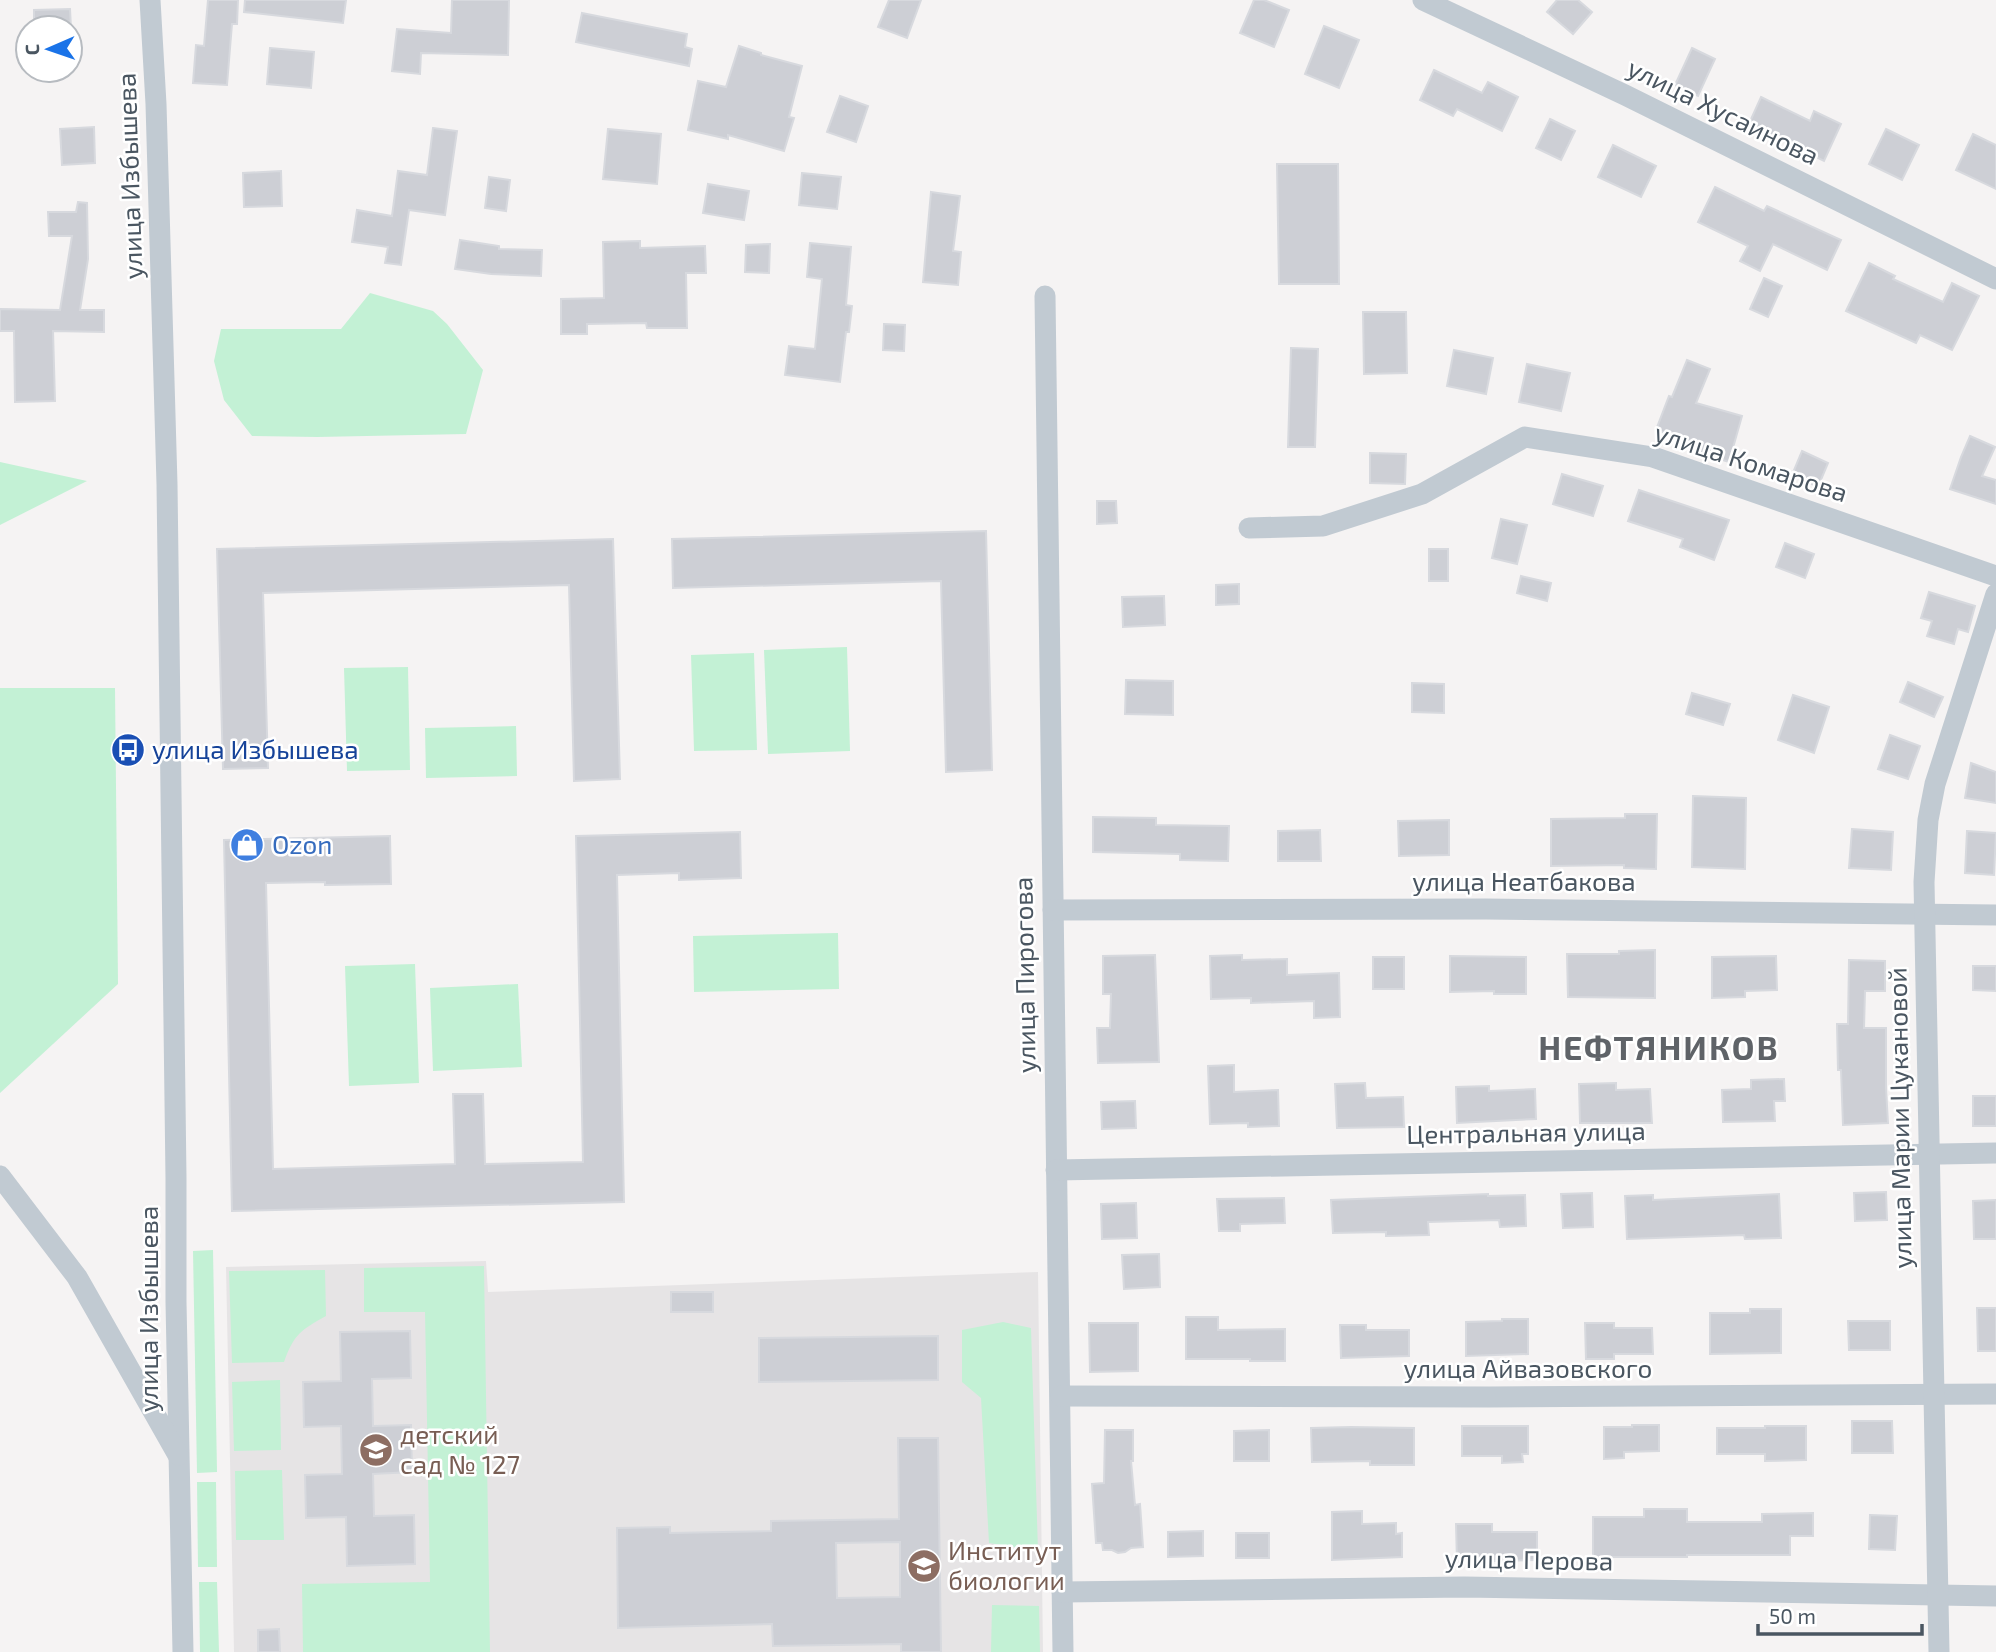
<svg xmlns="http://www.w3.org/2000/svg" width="1996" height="1652" viewBox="0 0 1996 1652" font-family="'Exo 2',sans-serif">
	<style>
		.education { fill: #e6e4e5 }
		.green { fill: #c3f1d5 }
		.building { fill: #cdcfd5; stroke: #d7d9de; stroke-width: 2; fill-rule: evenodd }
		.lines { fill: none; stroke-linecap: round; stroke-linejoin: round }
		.street { stroke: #c1cad2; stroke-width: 21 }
		.labels { text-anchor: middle; stroke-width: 5; stroke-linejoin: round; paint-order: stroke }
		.street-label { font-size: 26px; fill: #4a5661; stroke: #fff }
		.transit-label { font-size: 26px; fill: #164399; stroke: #fff; text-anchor: start }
		.shop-label { font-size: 26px; fill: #366cbe; stroke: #fff; text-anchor: start }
		.education-label { font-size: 26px; fill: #785e54; stroke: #fff; text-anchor: start }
		.district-label { font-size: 33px; font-weight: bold; letter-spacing: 2px; fill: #5f6368; stroke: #fff }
	</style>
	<rect width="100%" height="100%" fill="#f5f3f3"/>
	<path class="education" d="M 486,1261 L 488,1292 L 1038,1272 L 1043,1652 L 234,1652 L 226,1267 Z"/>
	<g class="green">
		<path d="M 370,293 L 433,311 L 447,324 L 483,370 L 466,434 L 317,437 L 252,436 L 224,400 L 214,361 L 221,329 L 341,329 Z"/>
		<path d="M 0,462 L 87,481 L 0,525 Z"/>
		<path d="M 847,647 L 850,751 L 768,754 L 764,650 Z"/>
		<path d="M 754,653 L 757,750 L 694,751 L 691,655 Z"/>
		<path d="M 408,667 L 410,770 L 347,771 L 344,668 Z"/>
		<path d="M 0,688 L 115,688 L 118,984 L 0,1093 Z"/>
		<path d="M 516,726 L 517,776 L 426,778 L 425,728 Z"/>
		<path d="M 838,933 L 839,989 L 694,992 L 693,936 Z"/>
		<path d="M 415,964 L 419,1083 L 349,1086 L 345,966 Z"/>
		<path d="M 518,984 L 522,1067 L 433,1071 L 430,988 Z"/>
		<path d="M 213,1250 L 217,1472 L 197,1473 L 193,1251 Z"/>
		<path d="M 484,1266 L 490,1652 L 303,1652 L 302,1584 L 430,1582 L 425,1312 L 364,1312 L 364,1268 Z"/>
		<path d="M 325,1270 L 326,1316 C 301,1330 294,1334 284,1362 L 232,1363 L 229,1271 Z"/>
		<path d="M 1003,1322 L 1031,1328 L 1038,1551 L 989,1543 L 981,1398 L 962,1382 L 962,1330 Z"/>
		<path d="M 280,1380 L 281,1450 L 234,1451 L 232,1382 Z"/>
		<path d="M 282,1470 L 284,1540 L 236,1540 L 235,1471 Z"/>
		<path d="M 197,1482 L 216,1482 L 217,1567 L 198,1567 Z"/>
		<path d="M 199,1582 L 217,1582 L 219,1652 L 200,1652 Z"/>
		<path d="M 992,1605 L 1039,1606 L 1040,1652 L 991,1652 Z"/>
	</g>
	<g class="building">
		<path d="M 208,0 L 238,0 L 237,24 L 232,24 L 227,85 L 193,83 L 196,45 L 204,46 Z"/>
		<path d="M 245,0 L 346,0 L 343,23 L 244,12 Z"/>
		<path d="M 452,0 L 509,0 L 508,55 L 421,53 L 420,74 L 392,71 L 397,29 L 451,33 Z"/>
		<path d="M 889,0 L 921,0 L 907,38 L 878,27 Z"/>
		<path d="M 1254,0 L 1264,0 L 1289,10 L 1274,47 L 1240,33 Z"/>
		<path d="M 1557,0 L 1578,0 L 1592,12 L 1573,34 L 1547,12 Z"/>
		<path d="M 70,9 L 71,28 L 34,28 L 34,10 Z"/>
		<path d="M 582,13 L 687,34 L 685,47 L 692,49 L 689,66 L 576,42 Z"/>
		<path d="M 1324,26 L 1359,40 L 1339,88 L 1305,74 Z"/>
		<path d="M 739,46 L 761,53 L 761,55 L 802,66 L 789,117 L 794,118 L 784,151 L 728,135 L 728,139 L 688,130 L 698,81 L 726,87 Z"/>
		<path d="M 270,48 L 314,52 L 311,88 L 267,84 Z"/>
		<path d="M 1692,48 L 1715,59 L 1698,96 L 1675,85 Z"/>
		<path d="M 1434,70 L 1482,93 L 1488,82 L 1518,97 L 1502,131 L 1457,109 L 1453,116 L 1420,100 Z"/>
		<path d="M 840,96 L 868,106 L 856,142 L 827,132 Z"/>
		<path d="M 1761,97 L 1810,121 L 1814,111 L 1841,124 L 1824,161 L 1775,137 L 1773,141 L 1747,128 Z"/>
		<path d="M 1550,119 L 1575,131 L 1561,160 L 1536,148 Z"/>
		<path d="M 94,127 L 95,163 L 62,165 L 60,129 Z"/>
		<path d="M 433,128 L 457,131 L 445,215 L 409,210 L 401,265 L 385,263 L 388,247 L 352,242 L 357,210 L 392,216 L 398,171 L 427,175 Z"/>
		<path d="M 608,129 L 661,134 L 657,184 L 603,179 Z"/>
		<path d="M 1886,129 L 1919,145 L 1902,180 L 1869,164 Z"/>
		<path d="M 1973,134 L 1996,145 L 1996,189 L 1956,170 Z"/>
		<path d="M 1613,145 L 1656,166 L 1641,197 L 1598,177 Z"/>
		<path d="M 1277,164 L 1338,164 L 1339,284 L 1279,284 Z"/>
		<path d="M 281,171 L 282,206 L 244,207 L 243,173 Z"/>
		<path d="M 802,173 L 841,177 L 837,209 L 799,205 Z"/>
		<path d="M 489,177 L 510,180 L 506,211 L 485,208 Z"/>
		<path d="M 708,184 L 749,191 L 744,220 L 703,213 Z"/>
		<path d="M 1715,187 L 1764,211 L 1767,206 L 1841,240 L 1827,270 L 1773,244 L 1760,271 L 1740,261 L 1748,246 L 1698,222 Z"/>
		<path d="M 931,192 L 960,196 L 953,251 L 961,252 L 958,285 L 923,282 Z"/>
		<path d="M 78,202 L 87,203 L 88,259 L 80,310 L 104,310 L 104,332 L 53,331 L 55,401 L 15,402 L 14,331 L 0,331 L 0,309 L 60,310 L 72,236 L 49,236 L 48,212 L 76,212 Z"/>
		<path d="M 460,240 L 499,246 L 499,249 L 542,250 L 541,276 L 491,274 L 455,269 Z"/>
		<path d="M 640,241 L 640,248 L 705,246 L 706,273 L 686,273 L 687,328 L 647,328 L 646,323 L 587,324 L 587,334 L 561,334 L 561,299 L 604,298 L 603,242 Z"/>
		<path d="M 810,243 L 851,247 L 846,305 L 852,306 L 849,332 L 846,332 L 840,382 L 785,375 L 789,346 L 815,349 L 822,279 L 807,277 Z"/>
		<path d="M 770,244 L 769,273 L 745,272 L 746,245 Z"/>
		<path d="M 1869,263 L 1895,276 L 1893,279 L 1943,302 L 1952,283 L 1979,296 L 1952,350 L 1920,335 L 1916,343 L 1846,311 Z"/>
		<path d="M 1764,278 L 1782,286 L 1768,317 L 1750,309 Z"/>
		<path d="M 1363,312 L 1406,312 L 1407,373 L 1364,374 Z"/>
		<path d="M 884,324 L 905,325 L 904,351 L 883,350 Z"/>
		<path d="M 1291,348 L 1318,349 L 1315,447 L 1288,447 Z"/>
		<path d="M 1454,350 L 1493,358 L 1486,394 L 1447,386 Z"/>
		<path d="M 1687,360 L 1710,369 L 1696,403 L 1742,416 L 1729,462 L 1697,452 L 1699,445 L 1656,430 L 1669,396 L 1672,397 Z"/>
		<path d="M 1527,364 L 1570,373 L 1561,411 L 1519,402 Z"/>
		<path d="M 1970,436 L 1995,447 L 1982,476 L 1996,480 L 1996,504 L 1950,489 L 1961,457 Z"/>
		<path d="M 1802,451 L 1828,463 L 1818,487 L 1792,475 Z"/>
		<path d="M 1370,453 L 1406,454 L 1405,484 L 1370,483 Z"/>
		<path d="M 1562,474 L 1603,486 L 1593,516 L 1553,504 Z"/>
		<path d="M 1639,490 L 1729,520 L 1714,560 L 1680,547 L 1683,539 L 1628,521 Z"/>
		<path d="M 1097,501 L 1116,501 L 1117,523 L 1097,524 Z"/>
		<path d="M 1501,519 L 1527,525 L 1517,564 L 1492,558 Z"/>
		<path d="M 986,531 L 992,770 L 946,772 L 941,581 L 673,588 L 672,539 Z"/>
		<path d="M 613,539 L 620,779 L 574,781 L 569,585 L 263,593 L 268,768 L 223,769 L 217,549 Z"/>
		<path d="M 1785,543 L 1814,554 L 1805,578 L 1776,567 Z"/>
		<rect x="1429" y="549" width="19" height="32"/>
		<path d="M 1521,576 L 1551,583 L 1547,601 L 1517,593 Z"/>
		<path d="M 1239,584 L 1239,604 L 1216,605 L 1216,585 Z"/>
		<path d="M 1929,592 L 1975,606 L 1968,632 L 1958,629 L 1954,644 L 1927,636 L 1932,621 L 1921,618 Z"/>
		<path d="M 1164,596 L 1165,625 L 1123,627 L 1122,597 Z"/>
		<path d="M 1126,680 L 1173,681 L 1173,715 L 1125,714 Z"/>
		<path d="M 1908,682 L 1943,697 L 1934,717 L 1900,702 Z"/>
		<path d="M 1412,683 L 1444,684 L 1444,713 L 1412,712 Z"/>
		<path d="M 1692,693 L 1730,704 L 1723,725 L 1686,714 Z"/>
		<path d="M 1793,695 L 1829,707 L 1814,753 L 1778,740 Z"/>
		<path d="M 1890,735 L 1920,746 L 1908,779 L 1878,769 Z"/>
		<path d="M 1971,763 L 1996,772 L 1996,803 L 1965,798 Z"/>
		<path d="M 1693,796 L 1746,798 L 1745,869 L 1692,867 Z"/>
		<path d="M 1625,814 L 1657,814 L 1656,869 L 1624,868 L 1624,865 L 1551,866 L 1551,819 L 1625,818 Z"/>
		<path d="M 1093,817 L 1156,818 L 1156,825 L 1229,826 L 1228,861 L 1180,860 L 1180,854 L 1093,852 Z"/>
		<path d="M 1449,820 L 1449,855 L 1399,856 L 1398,821 Z"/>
		<path d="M 1852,829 L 1893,832 L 1891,870 L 1849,868 Z"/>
		<path d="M 1320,830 L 1321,861 L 1278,861 L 1278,831 Z"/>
		<path d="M 1967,831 L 1996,833 L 1994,875 L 1965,873 Z"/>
		<path d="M 740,832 L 741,878 L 679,880 L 679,873 L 617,875 L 624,1202 L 232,1211 L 224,840 L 390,836 L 391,884 L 325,885 L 325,882 L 266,883 L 273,1169 L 455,1164 L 453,1094 L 483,1094 L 485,1164 L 583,1162 L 576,836 Z"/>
		<path d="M 1655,950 L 1655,998 L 1568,997 L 1567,954 L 1619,954 L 1619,951 Z"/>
		<path d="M 1155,955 L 1159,1062 L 1098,1063 L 1097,1028 L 1110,1028 L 1111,994 L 1103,994 L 1103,956 Z"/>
		<path d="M 1242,955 L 1242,960 L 1287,959 L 1287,975 L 1339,973 L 1340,1017 L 1314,1018 L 1314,1001 L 1251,1003 L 1251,998 L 1211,999 L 1210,956 Z"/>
		<path d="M 1450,956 L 1526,957 L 1526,994 L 1494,994 L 1494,991 L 1450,992 Z"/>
		<path d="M 1776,956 L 1777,990 L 1745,991 L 1745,997 L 1712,998 L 1712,957 Z"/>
		<rect x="1373" y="957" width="31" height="32"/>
		<path d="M 1849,960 L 1885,961 L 1885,991 L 1865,991 L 1864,1028 L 1886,1028 L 1886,1088 L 1888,1123 L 1843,1125 L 1841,1070 L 1838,1070 L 1837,1024 L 1848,1024 Z"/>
		<path d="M 1973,966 L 1996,966 L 1996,991 L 1973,990 Z"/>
		<path d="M 1234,1065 L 1234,1092 L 1278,1090 L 1279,1126 L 1248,1127 L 1248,1123 L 1210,1124 L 1208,1066 Z"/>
		<path d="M 1784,1079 L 1785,1101 L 1774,1101 L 1775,1121 L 1723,1122 L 1722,1090 L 1751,1089 L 1751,1080 Z"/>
		<path d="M 1365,1083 L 1366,1098 L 1403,1097 L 1404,1127 L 1337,1128 L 1335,1084 Z"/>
		<path d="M 1616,1083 L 1616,1090 L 1650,1089 L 1652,1123 L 1580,1123 L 1579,1084 Z"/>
		<path d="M 1489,1086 L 1489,1091 L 1535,1089 L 1536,1119 L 1457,1123 L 1456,1087 Z"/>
		<rect x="1973" y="1096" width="23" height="30"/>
		<path d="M 1135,1101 L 1136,1128 L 1102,1129 L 1101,1102 Z"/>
		<path d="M 1886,1192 L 1887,1220 L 1855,1221 L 1854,1193 Z"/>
		<path d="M 1592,1193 L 1593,1227 L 1563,1228 L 1561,1194 Z"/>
		<path d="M 1488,1194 L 1488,1196 L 1525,1195 L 1526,1226 L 1500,1227 L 1499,1220 L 1428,1222 L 1429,1235 L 1386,1236 L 1386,1232 L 1333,1233 L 1331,1200 Z"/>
		<path d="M 1779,1194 L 1781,1238 L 1745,1239 L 1744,1235 L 1627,1239 L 1625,1196 L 1653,1195 L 1653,1200 Z"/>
		<path d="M 1284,1198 L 1285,1223 L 1240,1224 L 1240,1231 L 1219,1231 L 1217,1199 Z"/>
		<path d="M 1996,1200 L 1996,1239 L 1974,1239 L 1973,1201 Z"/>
		<path d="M 1136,1203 L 1137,1238 L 1102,1239 L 1101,1204 Z"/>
		<path d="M 1159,1254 L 1160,1287 L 1124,1289 L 1122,1255 Z"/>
		<rect x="671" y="1292" width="42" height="20"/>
		<path d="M 1977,1308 L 1996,1308 L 1996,1351 L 1978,1351 Z"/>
		<path d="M 1750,1309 L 1781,1309 L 1781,1353 L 1710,1354 L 1710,1313 L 1750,1313 Z"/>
		<path d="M 1186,1317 L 1218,1317 L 1218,1330 L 1285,1329 L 1285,1361 L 1250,1361 L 1250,1359 L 1186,1359 Z"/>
		<path d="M 1502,1319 L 1528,1319 L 1528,1354 L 1466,1356 L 1466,1322 L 1502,1321 Z"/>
		<path d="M 1848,1321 L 1890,1321 L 1890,1350 L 1849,1350 Z"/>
		<path d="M 1089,1323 L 1138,1323 L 1138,1371 L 1090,1372 Z"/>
		<path d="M 1585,1323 L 1614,1323 L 1614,1328 L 1652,1328 L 1653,1354 L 1614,1354 L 1614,1359 L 1586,1359 Z"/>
		<path d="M 1340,1325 L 1366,1325 L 1366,1330 L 1409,1330 L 1409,1356 L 1341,1358 Z"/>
		<path d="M 410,1331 L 411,1378 L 372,1379 L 373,1426 L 411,1425 L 412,1472 L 373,1474 L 374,1516 L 414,1515 L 415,1564 L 347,1566 L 346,1517 L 306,1518 L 305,1475 L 342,1474 L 341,1426 L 304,1427 L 303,1382 L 341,1381 L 340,1332 Z"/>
		<path d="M 938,1336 L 938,1380 L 759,1382 L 759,1338 Z"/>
		<path d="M 1852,1421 L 1892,1421 L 1893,1453 L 1852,1453 Z"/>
		<path d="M 1632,1425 L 1659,1425 L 1659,1451 L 1624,1452 L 1624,1458 L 1604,1459 L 1604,1427 L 1632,1427 Z"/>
		<path d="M 1462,1426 L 1528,1426 L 1528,1454 L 1522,1454 L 1523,1462 L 1502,1463 L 1502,1456 L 1462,1456 Z"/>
		<path d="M 1765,1426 L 1806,1426 L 1806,1460 L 1765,1461 L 1765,1454 L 1717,1454 L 1717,1428 L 1765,1428 Z"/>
		<path d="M 1351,1427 L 1414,1428 L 1414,1465 L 1370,1465 L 1370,1461 L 1312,1462 L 1311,1428 Z"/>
		<path d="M 1105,1430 L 1133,1430 L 1133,1461 L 1131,1461 L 1135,1505 L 1140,1504 L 1143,1547 L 1131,1548 L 1125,1552 L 1118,1553 L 1112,1550 L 1103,1550 L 1102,1543 L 1096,1543 L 1092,1484 L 1104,1483 Z"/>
		<path d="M 1269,1430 L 1269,1461 L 1234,1461 L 1234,1431 Z"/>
		<path d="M 898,1438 L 938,1438 L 941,1652 L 901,1652 L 901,1644 L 773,1646 L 772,1624 L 618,1628 L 617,1528 L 670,1527 L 670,1533 L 771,1531 L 771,1521 L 899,1519 ZM 900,1542 L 900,1597 L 837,1598 L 836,1543 Z"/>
		<path d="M 1644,1509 L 1687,1509 L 1687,1522 L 1762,1522 L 1762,1514 L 1813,1513 L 1813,1536 L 1790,1536 L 1790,1555 L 1687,1555 L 1687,1557 L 1593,1557 L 1593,1517 L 1644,1517 Z"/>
		<path d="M 1362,1511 L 1362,1524 L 1396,1523 L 1396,1534 L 1402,1533 L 1402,1557 L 1332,1560 L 1332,1512 Z"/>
		<path d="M 1870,1515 L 1897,1516 L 1895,1550 L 1869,1549 Z"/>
		<path d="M 1456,1524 L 1492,1524 L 1492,1532 L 1537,1532 L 1537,1560 L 1457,1562 Z"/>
		<path d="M 1203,1531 L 1203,1556 L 1168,1557 L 1168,1532 Z"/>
		<rect x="1236" y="1533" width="33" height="25"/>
		<path d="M 279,1629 L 280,1652 L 258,1652 L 258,1630 Z"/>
	</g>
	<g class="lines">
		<g class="street">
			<path d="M 150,0 L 156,104 L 167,484 L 176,1178 L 176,1302 L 183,1652"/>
			<path d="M 1423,0 L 1625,95 L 1996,279"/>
			<path d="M 1045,296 L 1063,1652"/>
			<path d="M 1249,528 L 1323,526 L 1422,494 L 1525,437 L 1653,457 L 1996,576"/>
			<path d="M 1053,910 L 1486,909 L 1996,915"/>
			<path d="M 1056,1170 L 1996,1153"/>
			<path d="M 0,1176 L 77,1277 L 178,1455"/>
			<path d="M 1061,1396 L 1489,1397 L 1996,1394"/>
			<path d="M 1062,1592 L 1464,1587 L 1996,1596"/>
			<path d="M 1939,1652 L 1924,882 L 1928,820 L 1935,784 L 1996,594"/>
		</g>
	</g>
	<defs>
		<g id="bus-disc" transform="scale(1.75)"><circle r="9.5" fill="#1a4fb4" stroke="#fff"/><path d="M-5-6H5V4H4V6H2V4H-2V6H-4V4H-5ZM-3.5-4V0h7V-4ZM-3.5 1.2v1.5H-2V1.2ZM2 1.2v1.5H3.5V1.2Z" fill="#fff"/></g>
		<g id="shop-disc" transform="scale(1.75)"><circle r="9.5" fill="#3f7fe0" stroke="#fff"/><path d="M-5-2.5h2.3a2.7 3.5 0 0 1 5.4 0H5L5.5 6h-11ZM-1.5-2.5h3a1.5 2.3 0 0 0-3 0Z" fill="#fff"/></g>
		<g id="school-disc" transform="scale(1.75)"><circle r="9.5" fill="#8d6e63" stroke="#fff"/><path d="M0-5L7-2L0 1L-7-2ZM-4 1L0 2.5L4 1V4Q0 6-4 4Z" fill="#fff"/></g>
		<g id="university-disc" transform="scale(1.75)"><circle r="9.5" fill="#8d6e63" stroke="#fff"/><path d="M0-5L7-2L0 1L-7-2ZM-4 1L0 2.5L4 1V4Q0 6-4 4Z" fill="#fff"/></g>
	</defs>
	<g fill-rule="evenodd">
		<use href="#bus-disc" x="128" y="750"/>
		<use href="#shop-disc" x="247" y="845"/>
		<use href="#school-disc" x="376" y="1450"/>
		<use href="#university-disc" x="924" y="1566"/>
	</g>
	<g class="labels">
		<g class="street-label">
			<text transform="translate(1723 112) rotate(26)" y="9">улица Хусаинова</text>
			<text transform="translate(130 176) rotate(-92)" y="9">улица Избышева</text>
			<text transform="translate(1751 463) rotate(18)" y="9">улица Комарова</text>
			<text x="1524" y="891">улица Неатбакова</text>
			<text transform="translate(1025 975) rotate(-91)" y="9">улица Пирогова</text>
			<text transform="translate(1900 1118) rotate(-91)" y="9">улица Марии Цукановой</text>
			<text transform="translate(1526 1133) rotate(-1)" y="9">Центральная улица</text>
			<text transform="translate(149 1309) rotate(-90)" y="9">улица Избышева</text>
			<text x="1528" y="1378">улица Айвазовского</text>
			<text transform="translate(1529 1560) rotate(1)" y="9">улица Перова</text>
		</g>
		<g class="transit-label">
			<text x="152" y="759">улица Избышева</text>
		</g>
		<g class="shop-label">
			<text x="272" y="854">Ozon</text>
		</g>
		<g class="education-label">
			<text x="400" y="1444">детский<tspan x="400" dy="30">сад № 127</tspan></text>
			<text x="948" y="1560">Институт<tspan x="948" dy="30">биологии</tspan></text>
		</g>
		<g class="district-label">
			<text x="1659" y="1060">НЕФТЯНИКОВ</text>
		</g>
	</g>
	<g transform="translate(49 49) rotate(268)"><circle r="33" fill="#ffffff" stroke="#b7bbc0" stroke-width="2"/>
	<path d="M0-5L12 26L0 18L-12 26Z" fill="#1a73e8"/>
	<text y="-10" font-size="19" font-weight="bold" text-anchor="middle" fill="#4a5661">С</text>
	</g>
	<path d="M1758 1624v10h164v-10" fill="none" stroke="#4a5661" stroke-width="3.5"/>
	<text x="1769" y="1624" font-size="21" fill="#4a5661" stroke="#ffffff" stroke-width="5" paint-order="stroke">50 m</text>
</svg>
